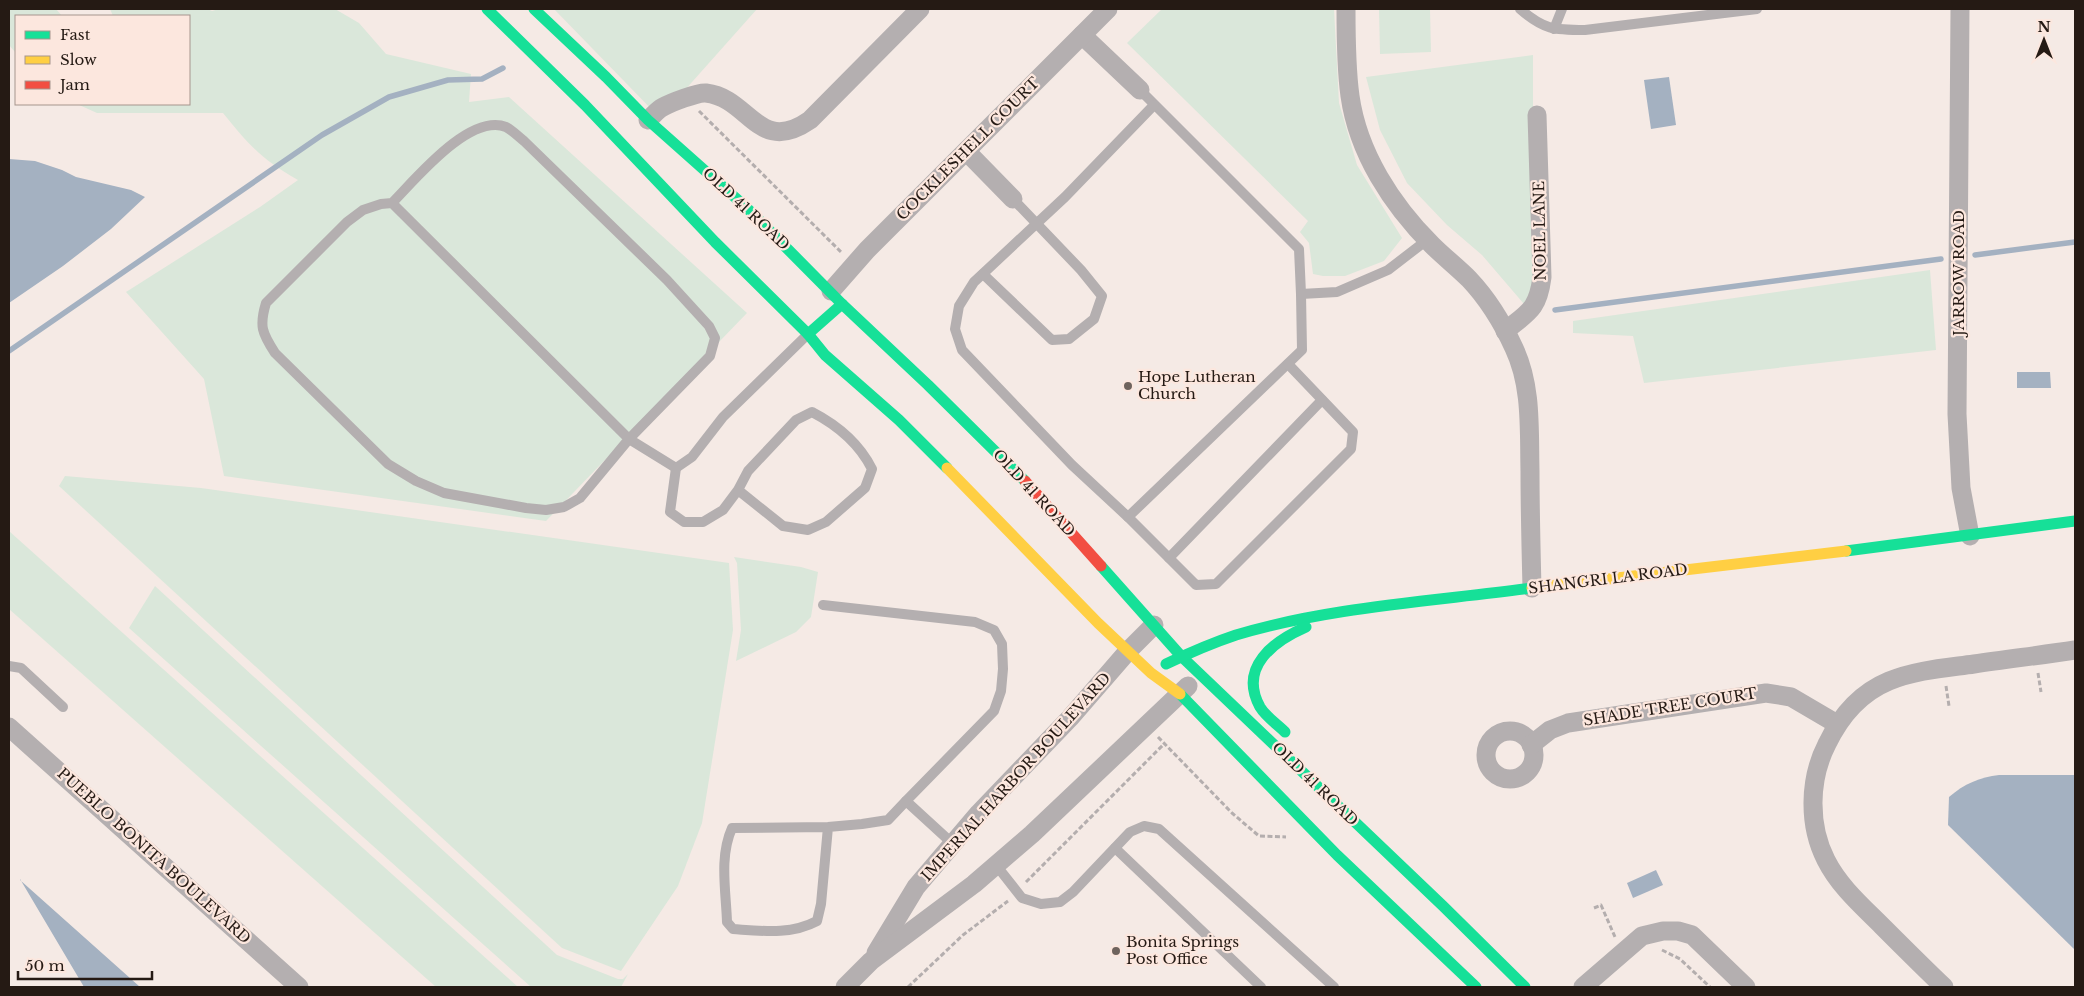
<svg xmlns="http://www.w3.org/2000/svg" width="2084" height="996" viewBox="0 0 2084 996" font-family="'Libre Baskerville',serif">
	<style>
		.green { fill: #dae7da }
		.water { fill: #a4b1c1 }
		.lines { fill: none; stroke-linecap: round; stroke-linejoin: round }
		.stream { stroke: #a4b1c1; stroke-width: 5.5 }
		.path { stroke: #b4aeae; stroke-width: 3; stroke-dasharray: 5 2.5; stroke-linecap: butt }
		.lane { stroke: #b4afb0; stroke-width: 10 }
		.street { stroke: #b4afb0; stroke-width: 19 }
		.fast { stroke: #16e098; stroke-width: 11 }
		.slow { stroke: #ffcf43; stroke-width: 11 }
		.jam { stroke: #f24e42; stroke-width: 11 }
		.poi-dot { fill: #6e635d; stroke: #fce7de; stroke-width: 2 }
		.labels { text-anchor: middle; stroke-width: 4.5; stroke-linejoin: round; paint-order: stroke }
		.street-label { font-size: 15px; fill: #251a14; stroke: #fce7de }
		.poi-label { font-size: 15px; fill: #251a14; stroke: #fce7de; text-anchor: start }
	</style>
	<rect width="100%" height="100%" fill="#f5eae5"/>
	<g class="green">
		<path d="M 9,9 L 56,9 L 62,16 L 16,16 L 16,53 L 9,45 Z"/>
		<path d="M 110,9 L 208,9 L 212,11 L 219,9 L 335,9 L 359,23 L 386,54 L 471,74 L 469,102 L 509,97 L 747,313 L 546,521 L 224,476 L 204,379 L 126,292 L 260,207 L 298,180 C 262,160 248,144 223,113 L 97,113 L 77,104 L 189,104 L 189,16 L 113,16 Z"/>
		<path d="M 554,9 L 757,9 L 660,118 Z"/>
		<path d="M 1162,9 L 1334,9 L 1339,103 L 1357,165 L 1402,238 L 1384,261 L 1345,276 L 1323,276 L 1313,274 L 1309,243 L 1300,232 L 1308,221 L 1127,43 Z"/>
		<path d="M 1379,9 L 1430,9 L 1431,52 L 1380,54 Z"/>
		<path d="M 1533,55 L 1533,293 L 1524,304 L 1482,255 L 1447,225 L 1407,183 L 1380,130 L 1366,77 Z"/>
		<path d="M 1930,270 L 1936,350 L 1644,383 L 1633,336 L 1573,333 L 1573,321 Z"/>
		<path d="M 65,476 L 201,488 L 729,563 L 733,630 L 702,823 L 678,886 L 621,971 L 562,948 L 59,486 Z"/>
		<path d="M 9,531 L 518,987 L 436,987 L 9,609 Z"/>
		<path d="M 734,557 L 801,567 L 818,572 L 811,617 L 796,632 L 736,661 L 741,630 L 737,563 Z"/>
		<path d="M 155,586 L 557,955 L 618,979 L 623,979 L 628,974 L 621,987 L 531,987 L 129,628 Z"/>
	</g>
	<g class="water">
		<path d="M 1669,77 L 1676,125 L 1651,129 L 1644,80 Z"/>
		<path d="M 9,159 L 35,161 L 62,170 L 76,177 L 131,190 L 145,197 L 111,229 L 63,266 L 9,303 Z"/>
		<path d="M 2017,372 L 2050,372 L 2051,388 L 2017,388 Z"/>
		<path d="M 1999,775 L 2075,775 L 2075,950 L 1948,825 L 1949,797 C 1964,784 1980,777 1999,775 Z"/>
		<path d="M 1656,870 L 1663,885 L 1633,898 L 1627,883 Z"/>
		<path d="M 20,879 L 20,880 L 140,987 L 84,987 Z"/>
	</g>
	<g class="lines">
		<g class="stream">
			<path d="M 1975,255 L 2075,242"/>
			<path d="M 1555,310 L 1941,259"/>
			<path d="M 9,351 L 322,135 L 389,97 L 448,80 L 482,79 L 503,68"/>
		</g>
		<g class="path">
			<path d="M 699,111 L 842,253"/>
			<path d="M 2038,673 L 2041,692"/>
			<path d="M 1946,686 L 1949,706"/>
			<path d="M 1158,737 L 1232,813 L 1259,836 L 1286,837"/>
			<path d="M 1026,882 L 1164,744"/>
			<path d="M 1594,908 L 1601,905 L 1615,937"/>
			<path d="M 1662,950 L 1680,959 L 1710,987"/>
			<path d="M 908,987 L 963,935 L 1008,901"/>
		</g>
		<g class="lane">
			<path d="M 1520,9 C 1544,30 1554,30 1585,30 L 1757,9"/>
			<path d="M 1554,29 L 1562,9"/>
			<path d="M 1140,90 L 1299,249 L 1301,294 L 1337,292 L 1388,270 L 1427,240"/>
			<path d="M 1154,105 L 1065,197 L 974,282 L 959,306 L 955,329 L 962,350 L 1072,465 L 1128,517 L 1302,350 L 1301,294"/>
			<path d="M 392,203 L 629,439 L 580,498 L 564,507 L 546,510 L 526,508 L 444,493 L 416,481 L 388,464 L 275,353 C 262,333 259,326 266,303 L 347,222 L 363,210 L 381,204 L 392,203 C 415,180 469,113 506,127 C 512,130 519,137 524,141 L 667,280 L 709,326 L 715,338 L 710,356 L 629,439 L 676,468"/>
			<path d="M 983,274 L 1052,340 L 1069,339 L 1094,319 L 1102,296 L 1081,270 L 1013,199"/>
			<path d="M 738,490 L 783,526 L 808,530 L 826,522 L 865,488 L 872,469 C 859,443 837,425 812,412 L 796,420 L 748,471 L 738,490 L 723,510 L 703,522 L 684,522 L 670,512 L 676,468 L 692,457 L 723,417 L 807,335"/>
			<path d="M 1128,517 L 1196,585 L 1216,584 L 1351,449 L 1353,432 L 1288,364"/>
			<path d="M 1169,558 L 1322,400"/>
			<path d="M 823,605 L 975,622 L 994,630 L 1002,644 L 1003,669 L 1001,691 L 994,711 L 906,801 L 953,844"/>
			<path d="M 9,666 L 21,668 L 63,707"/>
			<path d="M 828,827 L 821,904 L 817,921 C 791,935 762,931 733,929 L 727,922 C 726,891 719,857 732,828 L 828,827 L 862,824 L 888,820 L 906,801"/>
			<path d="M 1115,848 L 1261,987"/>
			<path d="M 996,865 L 1022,898 L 1041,904 L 1060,902 L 1073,892 L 1130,832 L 1144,826 L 1159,829 L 1334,987"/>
		</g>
		<g class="street">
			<path d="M 1346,9 C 1346,38 1346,67 1350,96 C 1358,153 1392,205 1432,245 C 1444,257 1457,267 1469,279 C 1487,298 1503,324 1514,348 C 1532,386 1529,429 1530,471 C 1530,510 1531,549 1532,588"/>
			<path d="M 1960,9 L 1957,414 L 1961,488 L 1970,536"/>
			<path d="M 1082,35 L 1140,90"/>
			<path d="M 648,120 C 653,116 657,110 663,107 C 670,103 698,92 706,93 C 750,98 758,156 810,120 L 920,9"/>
			<path d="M 966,151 L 1013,199"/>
			<path d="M 831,291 L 867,250 L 1108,9"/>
			<path d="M 1505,331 C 1529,312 1538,309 1542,277 L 1537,115"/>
			<path d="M 9,727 L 299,987"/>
			<circle cx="1510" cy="755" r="24"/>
			<path d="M 1531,745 L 1550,730 L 1568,723 L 1766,693 L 1791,697 L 1837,724"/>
			<path d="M 876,953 L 916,887 L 979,813 L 1070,718 L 1128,651 L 1154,625"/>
			<path d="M 845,987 L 871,961 L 974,884 L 1032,834 L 1188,686"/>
			<path d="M 1583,987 L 1642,936 L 1663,931 L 1678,931 L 1692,935 L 1746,987"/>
			<path d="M 1944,987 C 1923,967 1903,947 1882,926 C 1862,906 1839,886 1826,860 C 1808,825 1809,779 1827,744 C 1840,717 1860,693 1889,681 C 1916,670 1945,668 1974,664 C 2008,659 2042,655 2075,650"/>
		</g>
		<g class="fast">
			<path d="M 487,9 L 585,105 L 715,242 L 808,334 L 825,355 L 899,420 L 947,468"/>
			<path d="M 534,9 L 606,77 L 648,120 L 747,208 L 842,304 L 928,385 L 1025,481"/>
			<path d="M 808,334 L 842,304"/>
			<path d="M 1846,551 L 2075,521"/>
			<path d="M 1101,566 L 1181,656 L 1443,906 L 1525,987"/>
			<path d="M 1166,664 C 1189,653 1212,643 1236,635 C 1328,607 1436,601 1532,588"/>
			<path d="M 1180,694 L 1337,855 L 1476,987"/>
			<path d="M 1285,732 C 1277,724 1266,717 1260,707 C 1238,667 1274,641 1306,627"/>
		</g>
		<g class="slow">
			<path d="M 947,468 L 1098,623 L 1151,673 L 1180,694"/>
			<path d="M 1532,588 L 1846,551"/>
		</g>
		<path class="jam" d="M 1025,481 L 1101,566"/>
	</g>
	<g class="poi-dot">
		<circle cx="1128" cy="386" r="5"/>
		<circle cx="1116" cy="951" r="5"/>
	</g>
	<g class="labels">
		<g class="street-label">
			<text transform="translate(968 149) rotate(-45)" y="5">COCKLESHELL COURT</text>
			<text transform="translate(746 209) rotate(43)" y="5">OLD 41 ROAD</text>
			<text transform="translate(1540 231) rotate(-91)" y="5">NOEL LANE</text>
			<text transform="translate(1959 273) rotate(-90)" y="5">JARROW ROAD</text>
			<text transform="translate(1034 493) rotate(47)" y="5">OLD 41 ROAD</text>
			<text transform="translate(1608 579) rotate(-7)" y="5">SHANGRI LA ROAD</text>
			<text transform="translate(1670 707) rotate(-9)" y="5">SHADE TREE COURT</text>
			<text transform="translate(1016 777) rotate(-48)" y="5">IMPERIAL HARBOR BOULEVARD</text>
			<text transform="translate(1315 784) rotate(44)" y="5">OLD 41 ROAD</text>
			<text transform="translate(154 856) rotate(42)" y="5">PUEBLO BONITA BOULEVARD</text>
		</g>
		<g class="poi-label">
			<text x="1138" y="382">Hope Lutheran<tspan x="1138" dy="17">Church</tspan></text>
			<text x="1126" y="947">Bonita Springs<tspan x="1126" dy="17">Post Office</tspan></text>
		</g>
	</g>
	<rect width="2084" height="996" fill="none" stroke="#251a14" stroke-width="20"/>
	<rect x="15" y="15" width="175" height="90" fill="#fce7de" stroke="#a6958d"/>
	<rect x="25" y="31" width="25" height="8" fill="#16e098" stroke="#a6958d"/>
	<text x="60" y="40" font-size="15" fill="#251a14">Fast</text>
	<rect x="25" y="56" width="25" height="8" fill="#ffcf43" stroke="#a6958d"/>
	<text x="60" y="65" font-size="15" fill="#251a14">Slow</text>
	<rect x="25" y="81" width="25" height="8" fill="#f24e42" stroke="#a6958d"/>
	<text x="60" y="90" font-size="15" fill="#251a14">Jam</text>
	<g transform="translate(2044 40)" stroke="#fce7de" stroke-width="4" paint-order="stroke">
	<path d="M0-4L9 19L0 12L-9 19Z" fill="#251a14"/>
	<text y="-8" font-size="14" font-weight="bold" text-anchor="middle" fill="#251a14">N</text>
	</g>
	<path d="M18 971v8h134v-8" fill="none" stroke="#251a14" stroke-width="2.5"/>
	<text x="25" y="971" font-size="15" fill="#251a14" stroke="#fce7de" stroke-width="4" paint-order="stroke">50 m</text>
</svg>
